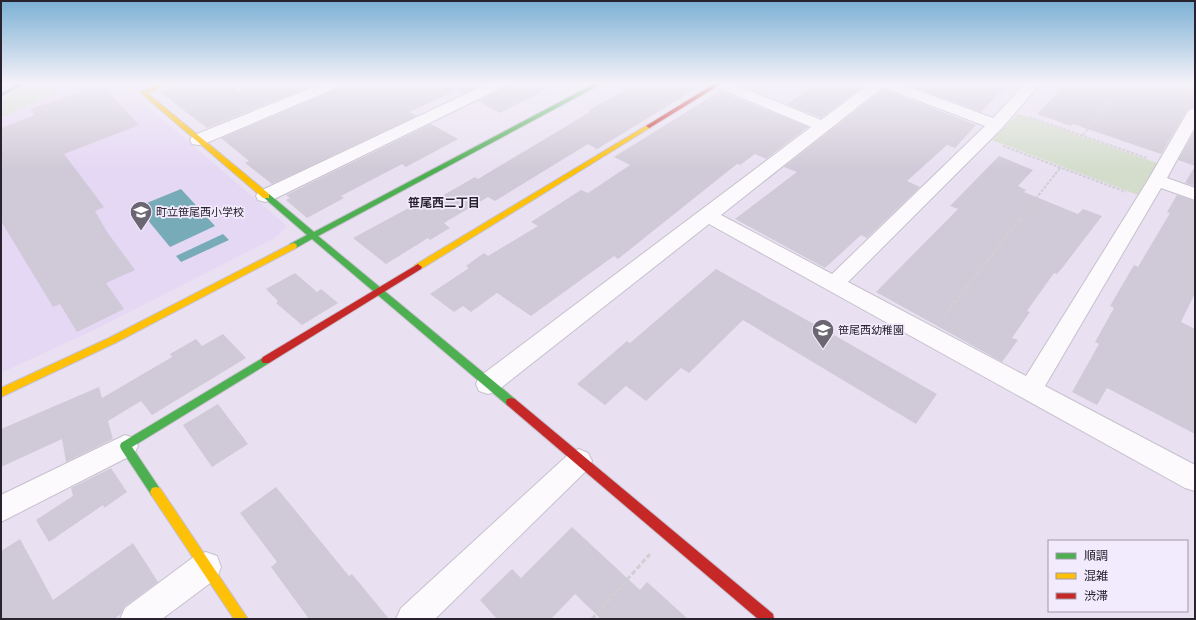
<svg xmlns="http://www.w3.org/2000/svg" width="1196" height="620" viewBox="0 0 1196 620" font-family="'Libre Baskerville','Noto Sans JP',serif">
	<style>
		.built { fill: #e5d8f4 }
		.green { fill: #d4ddcc }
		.water { fill: #77abb7 }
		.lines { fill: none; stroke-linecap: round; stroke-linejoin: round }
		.stream { fill: #77abb7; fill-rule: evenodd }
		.building { fill: #d0c9d7 }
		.street-casing { stroke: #c6c0cd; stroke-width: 2 }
		.fast-casing { stroke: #c6c0cd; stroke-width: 2 }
		.slow-casing { stroke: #c6c0cd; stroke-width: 2 }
		.jam-casing { stroke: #c6c0cd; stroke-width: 2 }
		.path-far2 { stroke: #d1cfd3; stroke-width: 2; stroke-dasharray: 3 1.5; stroke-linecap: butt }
		.path-far1 { stroke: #d1cfd3; stroke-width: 2.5; stroke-dasharray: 4 2; stroke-linecap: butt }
		.path { stroke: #d1cfd3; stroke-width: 3; stroke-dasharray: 5 2.5; stroke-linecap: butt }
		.street { fill: #fcfafd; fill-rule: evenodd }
		.fast { fill: #4caf50; fill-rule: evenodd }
		.slow { fill: #ffc107; fill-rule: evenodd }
		.jam { fill: #c62828; fill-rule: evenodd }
		.labels { text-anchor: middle; stroke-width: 3.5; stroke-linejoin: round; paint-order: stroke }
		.poi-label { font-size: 11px; fill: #28232e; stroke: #f2eafd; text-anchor: start }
		.neighbourhood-label { font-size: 12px; font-weight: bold; fill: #28232e; stroke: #f2eafd }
	</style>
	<rect width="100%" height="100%" fill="#e9e1f2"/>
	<path class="built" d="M 67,84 L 121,84 L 287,226 L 275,238 L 94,330 L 1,373 L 1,118 L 49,96 Z"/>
	<g class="green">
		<path d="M 31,84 L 67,84 L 49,96 L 1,118 L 1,100 Z"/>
		<path d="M 1018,114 L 1157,163 L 1138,195 L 992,140 Z"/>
	</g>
	<g class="water">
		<path d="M 181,189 L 215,226 L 170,247 L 137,207 Z"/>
		<path d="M 223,234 L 229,240 L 181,262 L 176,256 Z"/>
	</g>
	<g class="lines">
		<path class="stream" d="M 18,84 L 25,84 L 1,97 L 1,93 Z"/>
	</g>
	<g class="building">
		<path d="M 173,84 L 235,84 L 236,92 L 257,84 L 318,84 L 207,128 L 160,92 L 171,88 Z"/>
		<path d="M 341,84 L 484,84 L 463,94 L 457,90 L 410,112 L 417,116 L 272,184 L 245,163 L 249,161 L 221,138 L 339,88 Z"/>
		<path d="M 506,84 L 556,84 L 500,113 L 478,101 L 504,88 Z"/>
		<path d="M 636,84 L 704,84 L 597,149 L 588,144 L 495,201 L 488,197 L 444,223 L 450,228 L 430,240 L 428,238 L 386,264 L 353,238 L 416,204 L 421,208 L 475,177 L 478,179 L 590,112 L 589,110 Z"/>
		<path d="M 818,84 L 867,84 L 821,118 L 787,104 Z"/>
		<path d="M 905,84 L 1008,84 L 981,112 Z"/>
		<path d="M 1066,84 L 1184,84 L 1195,87 L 1195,107 L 1188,109 L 1161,154 L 1073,124 L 1071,126 L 1037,114 Z"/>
		<path d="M 102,85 L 139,125 L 64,154 L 104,207 L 95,211 L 107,232 L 135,270 L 106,283 L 124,309 L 77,332 L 60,304 L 53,307 L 1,221 L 1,128 L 35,115 L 30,109 Z"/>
		<path d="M 883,89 L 976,125 L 955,148 L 947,145 L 907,181 L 920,187 L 867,238 L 861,235 L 825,268 L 735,219 L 797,172 L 784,167 Z"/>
		<path d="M 720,91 L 808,127 L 766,159 L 755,154 L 740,165 L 737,164 L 618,259 L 614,256 L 531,316 L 497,293 L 471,312 L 463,306 L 454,312 L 430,294 L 469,268 L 466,266 L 484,253 L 488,256 L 538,226 L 531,222 L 581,190 L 588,193 L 630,165 L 614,157 Z"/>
		<path d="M 431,124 L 458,139 L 406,167 L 402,164 L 341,196 L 344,198 L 307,218 L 286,200 L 290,198 L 286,195 Z"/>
		<path d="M 1195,130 L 1195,186 L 1185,183 L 1195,166 L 1178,160 Z"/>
		<path d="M 999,156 L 1033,170 L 1018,186 L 1026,190 L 1024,192 L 1078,214 L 1083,209 L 1102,216 L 1063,267 L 1057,274 L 1054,273 L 1027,311 L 1030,312 L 1012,338 L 1018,340 L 1002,362 L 876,292 L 958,209 L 950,206 Z"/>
		<path d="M 1177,195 L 1195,201 L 1195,293 L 1181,322 L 1195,329 L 1195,434 L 1107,388 L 1097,405 L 1072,392 L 1099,344 L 1095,342 L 1114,308 L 1110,306 L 1134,265 L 1138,267 L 1170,213 L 1167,212 Z"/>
		<path d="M 716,269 L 828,332 L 833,337 L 834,335 L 937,394 L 916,424 L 743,320 L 689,373 L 681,368 L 646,401 L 626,386 L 605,405 L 577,384 L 627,341 L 630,343 Z"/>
		<path d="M 295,273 L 317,292 L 321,289 L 338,303 L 302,325 L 276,303 L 278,301 L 266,289 Z"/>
		<path d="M 223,334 L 246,358 L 152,415 L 141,401 L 108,421 L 113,439 L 66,462 L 62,439 L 1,467 L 1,429 L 99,387 L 102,398 L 172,357 L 170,354 L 196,339 L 202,346 Z"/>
		<path d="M 218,404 L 248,444 L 212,467 L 183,425 Z"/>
		<path d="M 111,468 L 127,492 L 104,508 L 103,505 L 49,542 L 36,520 L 73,496 L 71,488 Z"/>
		<path d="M 276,487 L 349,576 L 352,574 L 389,619 L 309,619 L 271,567 L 277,562 L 240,513 Z"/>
		<path d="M 572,527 L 640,590 L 647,582 L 688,619 L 601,619 L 575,594 L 551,619 L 497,619 L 480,600 L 512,569 L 521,578 Z"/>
		<path d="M 20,539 L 53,600 L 133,543 L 158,582 L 124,607 L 121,614 L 114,619 L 1,619 L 1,551 Z"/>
	</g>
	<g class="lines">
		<g class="street-casing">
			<g id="street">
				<path d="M 321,84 L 340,84 L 338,87 L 204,144 L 198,145 L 192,144 L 190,140 L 192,136 Z"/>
				<path d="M 487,84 L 505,84 L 503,87 L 272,200 L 265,202 L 258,200 L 256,196 L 258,192 Z"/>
				<path d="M 715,84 L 734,84 L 821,120 L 869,84 L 901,84 L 993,118 L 1025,84 L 1040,84 L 1002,128 L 848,282 L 1026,376 L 1148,180 L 1187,113 L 1189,110 L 1195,108 L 1195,127 L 1167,178 L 1195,188 L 1195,200 L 1161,188 L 1045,386 L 1195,465 L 1195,491 L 1185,488 L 709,224 L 497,391 L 488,394 L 479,391 L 476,384 L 479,377 L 811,127 L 717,87 ZM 883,87 L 985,126 L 832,274 L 721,215 Z"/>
				<path d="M 125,435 L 134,438 L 138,446 L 134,454 L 1,522 L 1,495 Z"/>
				<path d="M 579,449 L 588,453 L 592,461 L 588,469 L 435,619 L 396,619 L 401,608 L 570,453 Z"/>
				<path d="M 206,552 L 217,556 L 221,567 L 217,578 L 162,619 L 120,619 L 125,608 L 195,556 Z"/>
			</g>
		</g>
		<g class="fast-casing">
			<g id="fast">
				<path d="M 594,84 L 601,84 L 318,236 L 515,399 L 516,402 L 515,405 L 511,406 L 507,405 L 312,239 L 296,248 L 290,248 L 289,246 L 290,244 L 307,235 L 262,196 L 266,194 L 269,194 L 314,232 Z"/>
				<path d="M 266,356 L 269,357 L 271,360 L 269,363 L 132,447 L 162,492 L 160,496 L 156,497 L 152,496 L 121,449 L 120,446 L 121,443 Z"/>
			</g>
		</g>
		<g class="slow-casing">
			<g id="slow">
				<path d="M 160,84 L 168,84 L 147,93 L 269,194 L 269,198 L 263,198 L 140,92 Z"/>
				<path d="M 649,124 L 652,126 L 651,127 L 421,269 L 415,269 L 414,267 L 415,265 Z"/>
				<path d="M 293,243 L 296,244 L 297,246 L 296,248 L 115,343 L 1,397 L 1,388 L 109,338 Z"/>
				<path d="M 156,487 L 160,488 L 248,619 L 234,619 L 152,496 L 150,492 L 152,488 Z"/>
			</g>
		</g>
		<g class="jam-casing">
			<g id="jam">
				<path d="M 714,84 L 721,84 L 651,127 L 649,128 L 646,126 Z"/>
				<path d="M 418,264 L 422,267 L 421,269 L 269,363 L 263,363 L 261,360 L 263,357 Z"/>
				<path d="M 511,398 L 515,399 L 773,614 L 774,619 L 758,619 L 507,405 L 506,402 L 507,399 Z"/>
			</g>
		</g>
		<g class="path-far2">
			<path d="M 1029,117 L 1147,158"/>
			<path d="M 1083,135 L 1124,84"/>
			<path d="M 1003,146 L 1126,192"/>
			<path d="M 1019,220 L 1060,168"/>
		</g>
		<path class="path-far1" d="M 943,317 L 1020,219"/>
		<path class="path" d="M 592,619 L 650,554"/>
		<use href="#street" class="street"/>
		<use href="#fast" class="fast"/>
		<use href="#slow" class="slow"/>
		<use href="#jam" class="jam"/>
	</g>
	<linearGradient id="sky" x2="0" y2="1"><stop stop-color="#7bb0d4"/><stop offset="0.49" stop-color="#f5f2f9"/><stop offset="1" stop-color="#f5f2f9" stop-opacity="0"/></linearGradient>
	<rect width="1196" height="170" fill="url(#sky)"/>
	<defs>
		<g id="school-pin" transform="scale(1.15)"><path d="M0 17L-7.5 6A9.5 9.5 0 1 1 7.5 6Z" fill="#6c6673" stroke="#f2eafd"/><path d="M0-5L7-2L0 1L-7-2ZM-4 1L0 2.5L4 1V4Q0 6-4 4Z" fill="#fff"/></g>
	</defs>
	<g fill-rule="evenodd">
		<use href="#school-pin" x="141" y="212"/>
		<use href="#school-pin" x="823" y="330"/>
	</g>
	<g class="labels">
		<g class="poi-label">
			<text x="156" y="216">町立笹尾西小学校</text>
			<text x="838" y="334">笹尾西幼稚園</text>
		</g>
		<g class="neighbourhood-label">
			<text x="444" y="207">笹尾西二丁目</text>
		</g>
	</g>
	<rect width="1196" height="620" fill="none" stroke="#28232e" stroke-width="4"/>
	<rect x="1048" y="540" width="140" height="72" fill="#f2eafd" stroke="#a19aaa"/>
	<rect x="1056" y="553" width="20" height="6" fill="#4caf50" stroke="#a19aaa"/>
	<text x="1084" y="560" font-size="12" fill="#28232e">順調</text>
	<rect x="1056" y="573" width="20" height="6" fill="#ffc107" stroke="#a19aaa"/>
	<text x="1084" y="580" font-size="12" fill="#28232e">混雑</text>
	<rect x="1056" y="593" width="20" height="6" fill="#c62828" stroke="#a19aaa"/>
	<text x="1084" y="600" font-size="12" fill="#28232e">渋滞</text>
</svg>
